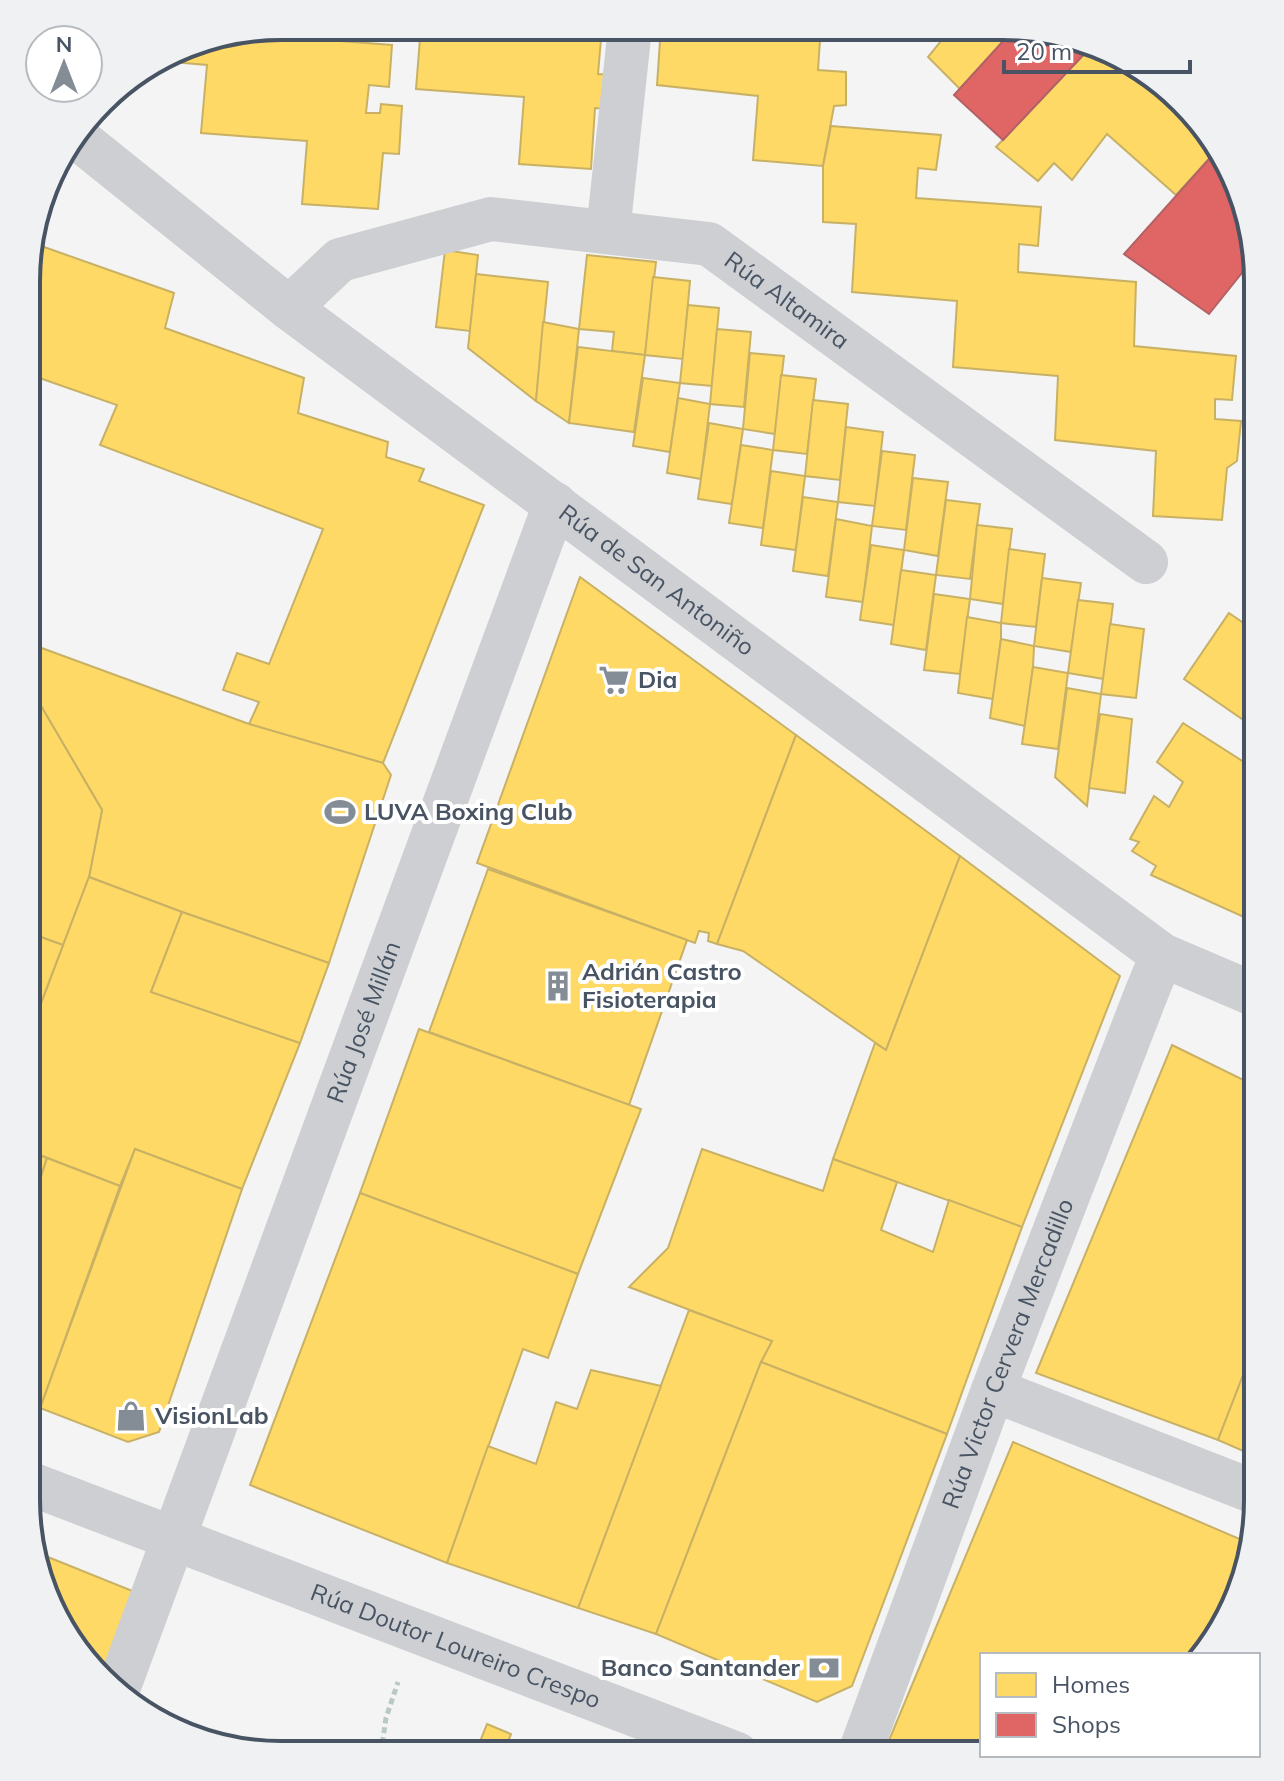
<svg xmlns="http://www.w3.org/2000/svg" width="1284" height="1781" viewBox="0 0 1284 1781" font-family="Mulish,sans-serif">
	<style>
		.homes { fill: #ffd966; stroke: #c8b165; stroke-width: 2 }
		.shops { fill: #e06666; stroke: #b26165; stroke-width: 2 }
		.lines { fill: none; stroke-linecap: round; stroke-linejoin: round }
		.path { stroke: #bac8c4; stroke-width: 5; stroke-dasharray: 6 4; stroke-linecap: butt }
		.street { stroke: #cdcfd3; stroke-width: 44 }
		.labels { text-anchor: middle; stroke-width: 8; stroke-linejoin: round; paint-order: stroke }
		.street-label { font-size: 24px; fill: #485463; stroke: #fff }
		.poi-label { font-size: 24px; font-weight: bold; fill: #485463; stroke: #fff; text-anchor: start }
		.rim { fill: none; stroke: #485463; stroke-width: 4 }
	</style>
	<rect width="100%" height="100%" fill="#f4f4f4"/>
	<g class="homes">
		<path d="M 421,26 L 602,27 L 598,74 L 611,75 L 608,109 L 595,108 L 591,169 L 519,164 L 524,97 L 416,89 Z"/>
		<path d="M 661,27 L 840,28 L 839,40 L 820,40 L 818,70 L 846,72 L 846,105 L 834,106 L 823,166 L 753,160 L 758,96 L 657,85 Z"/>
		<path d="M 937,28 L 1015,28 L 960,89 L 928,57 L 946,35 Z"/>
		<path d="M 265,29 L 264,35 L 392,45 L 389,87 L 369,85 L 366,113 L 380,113 L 381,104 L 402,106 L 399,154 L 383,153 L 378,209 L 302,204 L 307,141 L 201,133 L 207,65 L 161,61 L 198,40 Z"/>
		<path d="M 1088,50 L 1158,78 L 1217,150 L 1176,195 L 1107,134 L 1072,180 L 1054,163 L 1038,181 L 996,147 Z"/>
		<path d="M 831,126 L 941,135 L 936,170 L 918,168 L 916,198 L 1041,207 L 1038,246 L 1019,244 L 1018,272 L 1136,282 L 1134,346 L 1236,356 L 1232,400 L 1215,399 L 1215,419 L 1241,421 L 1237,461 L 1227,468 L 1222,520 L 1153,516 L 1156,451 L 1055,440 L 1058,376 L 953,367 L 957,301 L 852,292 L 856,224 L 823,222 L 823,166 Z"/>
		<path d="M 30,242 L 174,293 L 165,328 L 304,378 L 298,413 L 388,442 L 386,457 L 424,469 L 419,481 L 484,505 L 383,763 L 249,724 L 259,702 L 223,690 L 237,653 L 269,664 L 323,529 L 100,445 L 117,405 L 28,374 L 28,247 Z"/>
		<path d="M 445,250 L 478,255 L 470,331 L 436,327 Z"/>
		<path d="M 587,255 L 656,262 L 645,355 L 612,351 L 614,332 L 579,329 Z"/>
		<path d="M 476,274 L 548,282 L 536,401 L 468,348 Z"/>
		<path d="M 653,277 L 690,281 L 683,359 L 645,355 Z"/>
		<path d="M 688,305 L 719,308 L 712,386 L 680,383 Z"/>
		<path d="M 543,322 L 579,329 L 569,423 L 536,401 Z"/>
		<path d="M 717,329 L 751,332 L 744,407 L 710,404 Z"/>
		<path d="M 578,347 L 645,355 L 634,432 L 569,423 Z"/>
		<path d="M 750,353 L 784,356 L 775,434 L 743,429 Z"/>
		<path d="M 781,375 L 816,379 L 807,454 L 773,450 Z"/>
		<path d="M 643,378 L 680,383 L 670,452 L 633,446 Z"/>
		<path d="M 678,398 L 710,404 L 701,479 L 667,473 Z"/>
		<path d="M 813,400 L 848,404 L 840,480 L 805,476 Z"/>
		<path d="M 709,423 L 743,429 L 732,504 L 698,499 Z"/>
		<path d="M 846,427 L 883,432 L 875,506 L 838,502 Z"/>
		<path d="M 741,445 L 773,450 L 763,528 L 729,523 Z"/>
		<path d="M 882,451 L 915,455 L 906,530 L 872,526 Z"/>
		<path d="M 771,471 L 805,476 L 796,550 L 761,545 Z"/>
		<path d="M 913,478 L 948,482 L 938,556 L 904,550 Z"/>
		<path d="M 803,497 L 838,502 L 828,576 L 793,571 Z"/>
		<path d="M 946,500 L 980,504 L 970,579 L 936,575 Z"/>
		<path d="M 836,519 L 872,526 L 863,602 L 826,597 Z"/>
		<path d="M 977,525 L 1012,529 L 1003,604 L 970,599 Z"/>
		<path d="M 871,545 L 904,550 L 894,625 L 860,620 Z"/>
		<path d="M 1009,549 L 1045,554 L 1036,627 L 1001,623 Z"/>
		<path d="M 901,570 L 936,575 L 926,650 L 891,644 Z"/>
		<path d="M 580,577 L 796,735 L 717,944 L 708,941 L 709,933 L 699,931 L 695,943 L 477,863 Z"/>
		<path d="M 1042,578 L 1081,583 L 1071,652 L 1034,646 Z"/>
		<path d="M 934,594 L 970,599 L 960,674 L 924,670 Z"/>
		<path d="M 1078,600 L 1113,604 L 1104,679 L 1068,673 Z"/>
		<path d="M 1229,613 L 1258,633 L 1258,730 L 1184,679 Z"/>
		<path d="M 967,617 L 1001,623 L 1001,639 L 993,699 L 958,693 Z"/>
		<path d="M 1110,624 L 1144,629 L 1136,698 L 1101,694 Z"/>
		<path d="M 1001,639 L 1034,646 L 1033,667 L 1025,726 L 990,718 Z"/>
		<path d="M 28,643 L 249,724 L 383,763 L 391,775 L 329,963 L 182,912 L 89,877 L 102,810 L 27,682 Z"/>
		<path d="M 1033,667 L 1068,673 L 1058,749 L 1022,744 Z"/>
		<path d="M 27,682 L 102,810 L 89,877 L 63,945 L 27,932 Z"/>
		<path d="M 1067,688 L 1101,694 L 1087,806 L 1055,777 Z"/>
		<path d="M 1100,714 L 1132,719 L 1125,793 L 1089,788 Z"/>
		<path d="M 1183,723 L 1258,771 L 1257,923 L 1151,875 L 1156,866 L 1132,851 L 1139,842 L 1130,839 L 1154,796 L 1169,807 L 1183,782 L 1157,762 Z"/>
		<path d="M 796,735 L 960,856 L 886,1050 L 743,951 L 717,944 Z"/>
		<path d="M 960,856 L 1120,976 L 1022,1227 L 833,1159 L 875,1043 L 886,1050 Z"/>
		<path d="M 488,869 L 687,940 L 629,1105 L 429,1032 Z"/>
		<path d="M 89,877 L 182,912 L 151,992 L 300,1043 L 242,1189 L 135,1149 L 120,1186 L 27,1150 L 27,1040 Z"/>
		<path d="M 182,912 L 329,963 L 300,1043 L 151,992 Z"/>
		<path d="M 27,932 L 63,945 L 27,1040 Z"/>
		<path d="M 419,1029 L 641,1109 L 578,1274 L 360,1193 Z"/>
		<path d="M 1172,1045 L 1258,1087 L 1257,1339 L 1218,1440 L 1036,1373 Z"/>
		<path d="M 135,1149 L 242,1189 L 159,1432 L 128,1442 L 40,1408 Z"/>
		<path d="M 702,1149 L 823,1191 L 833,1159 L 897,1182 L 881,1230 L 933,1252 L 949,1200 L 1022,1227 L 947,1434 L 761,1362 L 772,1341 L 629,1287 L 668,1248 Z"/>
		<path d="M 27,1150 L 47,1158 L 27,1220 Z"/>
		<path d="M 47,1158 L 120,1186 L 40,1408 L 26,1403 L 27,1220 Z"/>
		<path d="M 360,1193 L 578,1274 L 548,1358 L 523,1349 L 447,1563 L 250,1485 Z"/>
		<path d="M 689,1310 L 772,1341 L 761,1362 L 656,1634 L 578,1608 Z"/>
		<path d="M 1257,1339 L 1257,1457 L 1218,1440 Z"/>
		<path d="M 761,1362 L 947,1434 L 852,1686 L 817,1702 L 656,1634 Z"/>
		<path d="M 591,1370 L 661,1386 L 578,1608 L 447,1563 L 488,1446 L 536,1464 L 556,1402 L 577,1409 Z"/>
		<path d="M 1013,1442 L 1249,1543 L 1215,1642 L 1200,1655 L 982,1655 L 982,1755 L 897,1755 L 885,1750 Z"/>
		<path d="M 38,1553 L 135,1592 L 104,1676 L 52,1612 Z"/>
		<path d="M 487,1724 L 511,1734 L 503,1754 L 475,1754 Z"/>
	</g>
	<g class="shops">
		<path d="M 1015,28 L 1037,28 L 1088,50 L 1003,140 L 954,95 Z"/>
		<path d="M 1217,150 L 1232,169 L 1253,259 L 1209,314 L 1124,254 Z"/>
	</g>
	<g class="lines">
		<path class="path" d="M 381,1753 L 386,1718 L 398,1682"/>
		<g class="street">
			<path id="s1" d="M 75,136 L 289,308 L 1162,955 L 1258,996"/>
			<path d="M 608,232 L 629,37 L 625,27"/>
			<path id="s2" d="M 289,308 L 340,260 L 491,219 L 709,244 L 1146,562"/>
			<path d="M 993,1390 L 1257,1493"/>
			<path id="s3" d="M 26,1482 L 737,1754"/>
			<path id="s4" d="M 117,1692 L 555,504"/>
			<path id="s5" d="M 859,1755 L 993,1390 L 1146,994 L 1162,955"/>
		</g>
	</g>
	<defs>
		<g id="supermarket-bare" transform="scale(2.4)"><path d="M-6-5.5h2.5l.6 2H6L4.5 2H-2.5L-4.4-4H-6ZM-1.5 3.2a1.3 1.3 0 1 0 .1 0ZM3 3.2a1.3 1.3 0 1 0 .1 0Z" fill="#848c96" stroke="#fff" stroke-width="2.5" paint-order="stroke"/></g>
		<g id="stadium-bare" transform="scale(2.4)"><path d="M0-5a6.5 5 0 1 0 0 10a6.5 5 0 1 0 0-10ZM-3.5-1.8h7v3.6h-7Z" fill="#848c96" stroke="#fff" stroke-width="2.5" paint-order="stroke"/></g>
		<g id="building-bare" transform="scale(2.4)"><path d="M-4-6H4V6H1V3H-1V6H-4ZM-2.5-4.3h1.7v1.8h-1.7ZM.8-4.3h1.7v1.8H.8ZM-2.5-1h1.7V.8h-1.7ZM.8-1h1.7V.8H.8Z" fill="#848c96" stroke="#fff" stroke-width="2.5" paint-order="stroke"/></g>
		<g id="shop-bare" transform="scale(2.4)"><path d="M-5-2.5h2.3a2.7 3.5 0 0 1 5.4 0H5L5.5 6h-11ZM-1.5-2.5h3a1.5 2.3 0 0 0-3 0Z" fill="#848c96" stroke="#fff" stroke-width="2.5" paint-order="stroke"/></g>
		<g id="bank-bare" transform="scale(2.4)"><path d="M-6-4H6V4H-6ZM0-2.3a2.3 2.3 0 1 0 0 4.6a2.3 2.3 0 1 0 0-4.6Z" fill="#848c96" stroke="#fff" stroke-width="2.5" paint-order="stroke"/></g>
	</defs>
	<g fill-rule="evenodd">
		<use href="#supermarket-bare" x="614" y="680"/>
		<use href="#stadium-bare" x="340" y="812"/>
		<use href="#building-bare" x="558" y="986"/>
		<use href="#shop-bare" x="131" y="1416"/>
		<use href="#bank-bare" x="824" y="1668"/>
	</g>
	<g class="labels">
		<g class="street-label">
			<text dy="8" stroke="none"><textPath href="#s2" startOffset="542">Rúa Altamira</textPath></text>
			<text dy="8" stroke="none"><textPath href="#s1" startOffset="732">Rúa de San Antoniño</textPath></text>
			<text dy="8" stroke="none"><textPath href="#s4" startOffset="714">Rúa José Millán</textPath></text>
			<text dy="8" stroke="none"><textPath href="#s5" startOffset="428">Rúa Victor Cervera Mercadillo</textPath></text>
			<text dy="8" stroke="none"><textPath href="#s3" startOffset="460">Rúa Doutor Loureiro Crespo</textPath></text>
		</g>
		<g class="poi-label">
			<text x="638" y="688">Dia</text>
			<text x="364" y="820">LUVA Boxing Club</text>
			<text x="582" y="980">Adrián Castro<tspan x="582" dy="28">Fisioterapia</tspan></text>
			<text x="155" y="1424">VisionLab</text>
			<text x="800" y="1676" text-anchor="end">Banco Santander</text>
		</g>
	</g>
	<path d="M0 0H1284V1781H0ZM281 40H1003A241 241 0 0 1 1244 281V1500A241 241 0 0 1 1003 1741H281A241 241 0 0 1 40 1500V281A241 241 0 0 1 281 40Z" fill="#f0f1f3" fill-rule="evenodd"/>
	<path class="rim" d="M281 40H1003A241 241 0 0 1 1244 281V1500A241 241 0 0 1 1003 1741H281A241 241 0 0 1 40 1500V281A241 241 0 0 1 281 40Z"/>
	<rect x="980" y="1653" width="280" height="104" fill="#ffffff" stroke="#b6bbc1" stroke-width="2"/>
	<rect x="996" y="1673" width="40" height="24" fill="#ffd966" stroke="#b6bbc1" stroke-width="2"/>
	<text x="1052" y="1693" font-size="24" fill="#485463">Homes</text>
	<rect x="996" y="1713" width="40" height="24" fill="#e06666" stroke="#b6bbc1" stroke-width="2"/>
	<text x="1052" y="1733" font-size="24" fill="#485463">Shops</text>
	<g transform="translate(64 64)"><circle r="38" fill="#ffffff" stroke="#b6bbc1" stroke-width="2"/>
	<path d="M0-6L14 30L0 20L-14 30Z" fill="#848c96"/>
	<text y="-12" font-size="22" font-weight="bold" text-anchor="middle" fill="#485463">N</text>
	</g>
	<path d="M1004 60v12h186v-12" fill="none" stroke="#485463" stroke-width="4"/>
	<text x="1016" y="60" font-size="24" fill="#485463" stroke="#ffffff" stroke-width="6" paint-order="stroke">20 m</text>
</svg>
